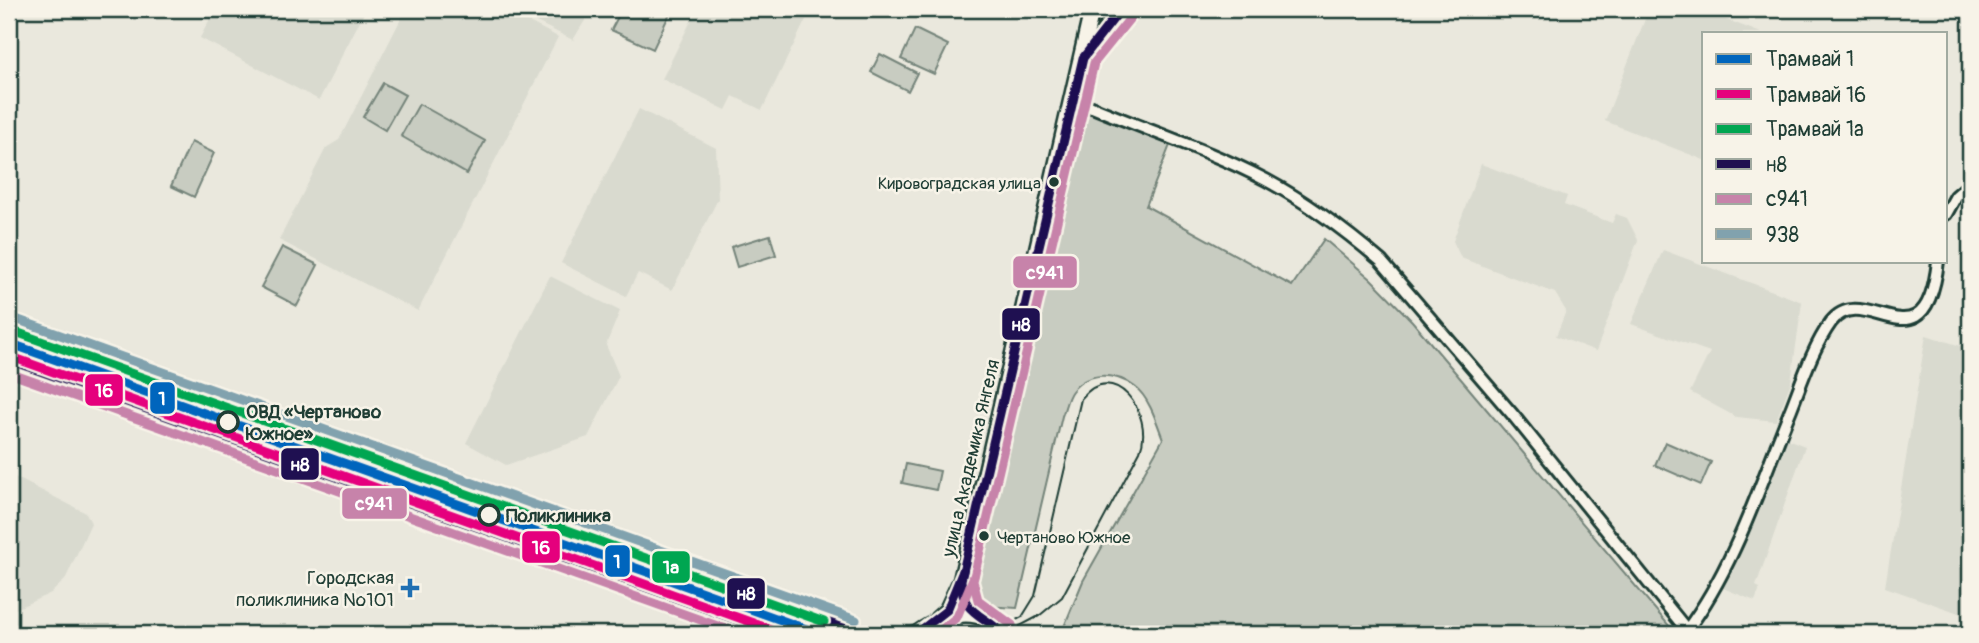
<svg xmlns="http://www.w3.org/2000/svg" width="1979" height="643" viewBox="0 0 1979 643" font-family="Pangolin,sans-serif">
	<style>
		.built { fill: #d9dacf }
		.green { fill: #c8ccc1; stroke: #74847a; stroke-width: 2 }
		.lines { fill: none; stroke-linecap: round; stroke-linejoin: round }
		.street-casing { stroke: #1f3d34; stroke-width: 16 }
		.secondary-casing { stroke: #1f3d34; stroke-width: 19 }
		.street { stroke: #f7f3e8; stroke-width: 10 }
		.secondary { stroke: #f7f3e8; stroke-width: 14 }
		.tram { stroke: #1f3d34; stroke-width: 2 }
		.bus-1-casing { stroke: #f7f3e8; stroke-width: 14 }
		.bus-2-casing { stroke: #f7f3e8; stroke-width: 14 }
		.bus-3-casing { stroke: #f7f3e8; stroke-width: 14 }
		.bus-1 { stroke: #1f1051; stroke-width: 9 }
		.bus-2 { stroke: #c783aa; stroke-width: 9 }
		.bus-3 { stroke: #81a2ae; stroke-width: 9 }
		.tram-1-casing { stroke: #f7f3e8; stroke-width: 14 }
		.tram-2-casing { stroke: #f7f3e8; stroke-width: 14 }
		.tram-3-casing { stroke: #f7f3e8; stroke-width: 14 }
		.tram-1 { stroke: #0065bd; stroke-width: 9 }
		.tram-2 { stroke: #e5007d; stroke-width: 9 }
		.tram-3 { stroke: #00a651; stroke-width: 9 }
		.bus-dot { fill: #1f3d34; stroke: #f7f3e8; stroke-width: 2.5 }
		.stop-dot { fill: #f7f3e8; stroke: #1f3d34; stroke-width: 3.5 }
		.poi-dot { fill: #1f6fb2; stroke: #f7f3e8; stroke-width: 2.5 }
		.labels { text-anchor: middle; stroke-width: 5; stroke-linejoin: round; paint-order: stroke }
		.bus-label { font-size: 17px; fill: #1f3d34; stroke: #f7f3e8; text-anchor: end }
		.stop-label { font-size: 19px; font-weight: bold; fill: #1f3d34; stroke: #f7f3e8; text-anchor: start }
		.street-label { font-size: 19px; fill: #1f3d34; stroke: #f7f3e8 }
		.poi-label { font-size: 19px; fill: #1f3d34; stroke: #f7f3e8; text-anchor: end }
		.line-badge { stroke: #f7f3e8; stroke-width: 2.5 }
		.badge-label { font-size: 19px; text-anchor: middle; font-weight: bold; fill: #fff }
	</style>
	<rect width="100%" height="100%" fill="#eae8dd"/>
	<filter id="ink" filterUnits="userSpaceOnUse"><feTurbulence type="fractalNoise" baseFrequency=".0143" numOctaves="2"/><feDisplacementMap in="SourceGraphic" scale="14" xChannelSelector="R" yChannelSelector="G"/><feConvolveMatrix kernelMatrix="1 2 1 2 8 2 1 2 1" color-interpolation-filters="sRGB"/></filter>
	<g filter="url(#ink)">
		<g class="built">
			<path d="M 215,9 L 366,9 L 319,100 L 200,38 Z"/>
			<path d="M 406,9 L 504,9 L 558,37 L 418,311 L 279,240 L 326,148 L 339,140 Z"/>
			<path d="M 510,9 L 592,9 L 573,40 Z"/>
			<path d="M 697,9 L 811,9 L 762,110 L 733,96 L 726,110 L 662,79 Z"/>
			<path d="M 1649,9 L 1699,9 L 1761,33 L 1704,33 L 1704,160 L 1605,121 Z"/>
			<path d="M 639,109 L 716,148 L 718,199 L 672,290 L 638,273 L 626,296 L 561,263 Z"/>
			<path d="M 1481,164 L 1567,196 L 1564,205 L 1612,223 L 1616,214 L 1627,218 L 1638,240 L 1596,351 L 1556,336 L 1566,311 L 1555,293 L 1461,258 L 1453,241 Z"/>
			<path d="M 1663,250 L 1802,302 L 1791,382 L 1776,421 L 1736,417 L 1690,392 L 1710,352 L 1631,324 Z"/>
			<path d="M 550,276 L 620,311 L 606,345 L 619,376 L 588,437 L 506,465 L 466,443 Z"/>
			<path d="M 1926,335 L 1970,349 L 1970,617 L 1885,587 Z"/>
			<path d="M 1782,437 L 1805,446 L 1756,586 L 1760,588 L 1755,601 L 1723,588 Z"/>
			<path d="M 9,474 L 86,513 L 91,523 L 65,580 L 51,593 L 9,612 Z"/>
		</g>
		<g class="green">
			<path d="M 622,9 L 672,9 L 653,49 L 611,30 Z"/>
			<path d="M 915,29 L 948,45 L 934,74 L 901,59 Z"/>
			<path d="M 880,54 L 917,73 L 908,91 L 871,72 Z"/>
			<path d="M 383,83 L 405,95 L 385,130 L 363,117 Z"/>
			<path d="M 419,104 L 485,141 L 467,174 L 401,136 Z"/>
			<path d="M 1083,107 L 1170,145 L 1146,206 L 1292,286 L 1324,239 L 1371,279 L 1412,321 L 1676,634 L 1061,634 L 1083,581 L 1163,439 C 1157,423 1149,397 1135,387 C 1115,372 1088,371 1072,391 C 1067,397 1065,409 1062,416 L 1017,608 L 986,606 L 966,596 L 1006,412 L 1078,113 Z"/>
			<path d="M 191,142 L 214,153 L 194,197 L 171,186 Z"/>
			<path d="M 770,235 L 776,255 L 737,267 L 731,247 Z"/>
			<path d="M 282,247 L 318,265 L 297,306 L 261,287 Z"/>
			<path d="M 1665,442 L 1711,462 L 1701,485 L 1655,465 Z"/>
			<path d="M 906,464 L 940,471 L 936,490 L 902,483 Z"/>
		</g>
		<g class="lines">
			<g class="street-casing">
				<g id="street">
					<path d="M 1072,104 L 1092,107 C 1149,131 1211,151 1266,180 C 1307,202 1346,231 1381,261 L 1513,415 L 1690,634"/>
					<path d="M 1946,214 L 1956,196 L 1970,184"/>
					<path d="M 1687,630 C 1735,566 1760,484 1791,409 C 1802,381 1813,347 1831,322 C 1865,278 1925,375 1938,261"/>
				</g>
			</g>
			<g class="secondary-casing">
				<g id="secondary">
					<path d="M 1086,54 L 1121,9"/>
					<path d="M 9,330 L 860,634"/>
					<path d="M 9,360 L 776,634"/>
					<path d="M 937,619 L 947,610 L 961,580 L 1092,9"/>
					<path d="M 916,634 C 944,615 978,602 1003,634"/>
				</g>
			</g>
			<use href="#street" class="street"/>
			<use href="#secondary" class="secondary"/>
			<path class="tram" d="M 989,634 L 1022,617 L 1035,596 L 1081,399 C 1113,357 1155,414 1140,451 L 1062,597 L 1039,616 L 1005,634"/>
			<g class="bus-1-casing">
				<g id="bus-1">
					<path d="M 9,330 L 860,634"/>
					<path d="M 9,360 L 776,634"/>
					<path d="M 916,634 L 947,610 L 963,571"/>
					<path d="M 1003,634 C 982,613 962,615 961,580 L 1083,58 L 1121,9"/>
				</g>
			</g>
			<g class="bus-2-casing">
				<g id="bus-2">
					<path d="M 9,343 L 824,634"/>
					<path d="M 9,373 L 740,634"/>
					<path d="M 1012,625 L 978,600 L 973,581 L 1094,63 L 1131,17"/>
					<path d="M 936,634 L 957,617 L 974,576"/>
				</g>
			</g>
			<g class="bus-3-casing">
				<g id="bus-3">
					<path d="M 13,318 L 856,620"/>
					<path d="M 13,348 L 780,622"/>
				</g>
			</g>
			<use href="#bus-1" class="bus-1"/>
			<use href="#bus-2" class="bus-2"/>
			<use href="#bus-3" class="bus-3"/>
			<g class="tram-1-casing">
				<path id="tram-1" d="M 9,343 L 820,634"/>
			</g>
			<g class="tram-2-casing">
				<path id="tram-2" d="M 9,356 L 784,634"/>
			</g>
			<g class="tram-3-casing">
				<path id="tram-3" d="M 13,331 L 824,622"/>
			</g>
			<use href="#tram-1" class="tram-1"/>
			<use href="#tram-2" class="tram-2"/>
			<use href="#tram-3" class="tram-3"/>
		</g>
	</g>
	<g class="bus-dot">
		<circle cx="1054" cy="182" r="6"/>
		<circle cx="984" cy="536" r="6"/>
	</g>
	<g class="stop-dot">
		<circle cx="228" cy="422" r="10"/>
		<circle cx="489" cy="515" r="10"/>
	</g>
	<path class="poi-dot" d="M406.5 577.5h7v7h7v7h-7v7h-7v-7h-7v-7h7z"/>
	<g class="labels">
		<g class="bus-label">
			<text x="1041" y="189">Кировоградская улица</text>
			<text x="997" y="543" text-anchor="start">Чертаново Южное</text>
		</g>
		<g class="stop-label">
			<text x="246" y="418">ОВД «Чертаново<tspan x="246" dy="22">Южное»</tspan></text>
			<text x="506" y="522">Поликлиника</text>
		</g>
		<g class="street-label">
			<text transform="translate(970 458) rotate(-77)" y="7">улица Академика Янгеля</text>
		</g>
		<g class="poi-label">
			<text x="394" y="584">Городская<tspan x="394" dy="22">поликлиника №101</tspan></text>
		</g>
	</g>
	<g class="line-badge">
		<rect x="1012" y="255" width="66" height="34" rx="7" fill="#c783aa"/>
		<rect x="1001" y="307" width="40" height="34" rx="7" fill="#1f1051"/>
		<rect x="84" y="373" width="40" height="34" rx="7" fill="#e5007d"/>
		<rect x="149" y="381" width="27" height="34" rx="7" fill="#0065bd"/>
		<rect x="280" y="447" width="40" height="34" rx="7" fill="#1f1051"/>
		<rect x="341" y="487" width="67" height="33" rx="7" fill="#c783aa"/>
		<rect x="521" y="530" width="40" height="34" rx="7" fill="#e5007d"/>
		<rect x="604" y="544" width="27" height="34" rx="7" fill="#0065bd"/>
		<rect x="651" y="550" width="40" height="34" rx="7" fill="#00a651"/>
		<rect x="726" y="577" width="40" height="33" rx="7" fill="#1f1051"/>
	</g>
	<g class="badge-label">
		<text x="1045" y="279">с941</text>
		<text x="1021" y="331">н8</text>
		<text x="104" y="397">16</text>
		<text x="162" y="405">1</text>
		<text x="300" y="471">н8</text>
		<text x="374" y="510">с941</text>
		<text x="541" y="554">16</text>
		<text x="617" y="568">1</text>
		<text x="671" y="574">1а</text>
		<text x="746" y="600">н8</text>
	</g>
	<rect width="1979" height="643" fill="none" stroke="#f7f3e8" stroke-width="35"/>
	<rect x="18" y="18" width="1944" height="608" fill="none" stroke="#1f3d34" stroke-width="2.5" filter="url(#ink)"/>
	<rect x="1702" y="32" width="245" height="231" fill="#f7f3e8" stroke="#a1aaa0" stroke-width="2"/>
	<rect x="1716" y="54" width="35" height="10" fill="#0065bd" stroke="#a1aaa0" stroke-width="2"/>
	<text x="1766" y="66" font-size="21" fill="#1f3d34">Трамвай 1</text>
	<rect x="1716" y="89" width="35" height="10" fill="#e5007d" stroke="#a1aaa0" stroke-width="2"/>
	<text x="1766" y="102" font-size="21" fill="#1f3d34">Трамвай 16</text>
	<rect x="1716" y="124" width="35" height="10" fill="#00a651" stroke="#a1aaa0" stroke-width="2"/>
	<text x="1766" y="136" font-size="21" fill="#1f3d34">Трамвай 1а</text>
	<rect x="1716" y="159" width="35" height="10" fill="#1f1051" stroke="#a1aaa0" stroke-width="2"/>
	<text x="1766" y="172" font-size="21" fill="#1f3d34">н8</text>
	<rect x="1716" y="194" width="35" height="10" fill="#c783aa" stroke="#a1aaa0" stroke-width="2"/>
	<text x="1766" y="206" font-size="21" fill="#1f3d34">с941</text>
	<rect x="1716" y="229" width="35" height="10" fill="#81a2ae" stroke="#a1aaa0" stroke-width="2"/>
	<text x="1766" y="242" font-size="21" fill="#1f3d34">938</text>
</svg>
